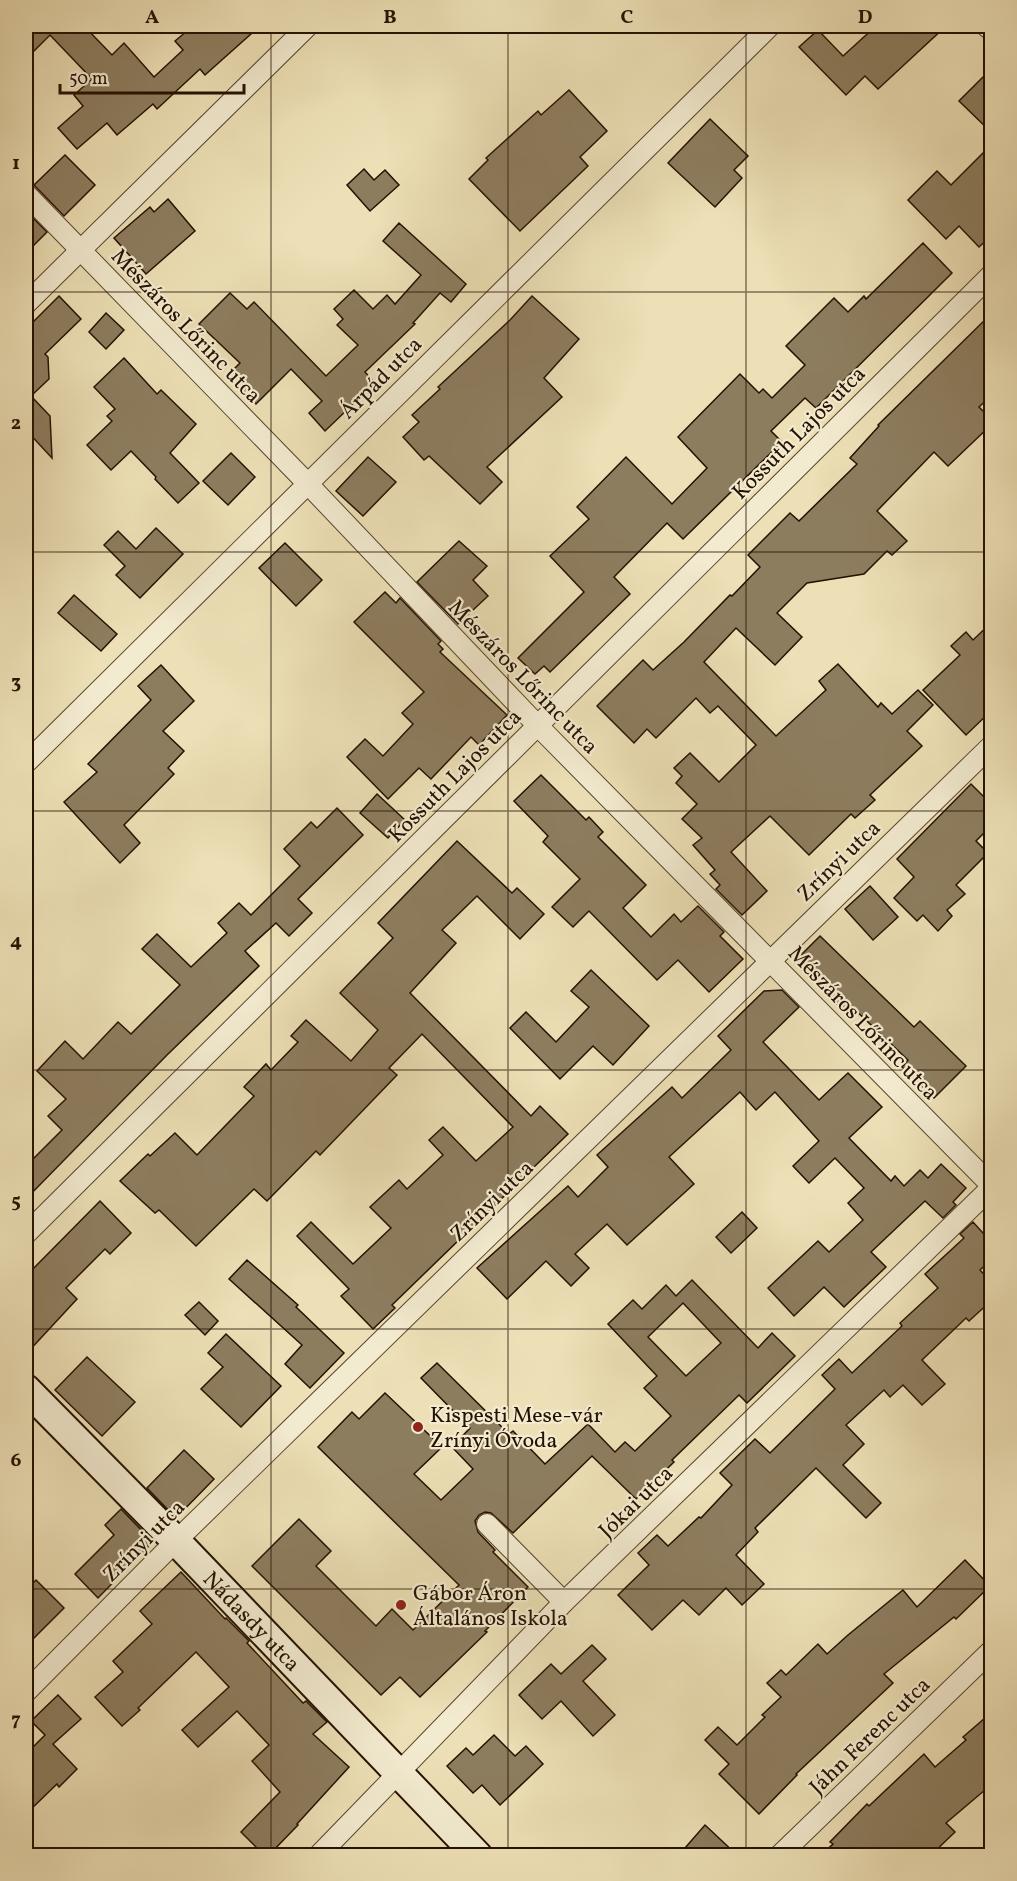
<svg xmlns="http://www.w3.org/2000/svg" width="1017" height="1881" viewBox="0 0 1017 1881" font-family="Vollkorn,serif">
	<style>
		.building { fill: #8d7d5f; stroke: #251100; stroke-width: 1.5; fill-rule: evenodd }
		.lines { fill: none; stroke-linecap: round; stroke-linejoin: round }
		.street-casing { stroke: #57452e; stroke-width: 22 }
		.secondary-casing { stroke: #251100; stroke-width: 32 }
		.street { stroke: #f3ebd0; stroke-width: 20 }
		.secondary { stroke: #f3ebd0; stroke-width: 28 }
		.grid { fill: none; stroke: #251100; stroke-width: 1.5; stroke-opacity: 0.55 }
		.poi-dot { fill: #8f2418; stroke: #f3ebd0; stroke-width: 2 }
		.labels { text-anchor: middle; stroke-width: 4.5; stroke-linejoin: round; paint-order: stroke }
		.street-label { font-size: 22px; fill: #251100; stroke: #f3ebd0 }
		.poi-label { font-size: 22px; fill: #251100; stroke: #f3ebd0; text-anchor: start }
		.neatline { fill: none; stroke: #251100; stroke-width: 2 }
		.grid-label { font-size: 20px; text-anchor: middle; font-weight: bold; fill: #251100 }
	</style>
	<rect width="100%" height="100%" fill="#ede0b6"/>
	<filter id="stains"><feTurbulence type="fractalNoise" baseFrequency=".00333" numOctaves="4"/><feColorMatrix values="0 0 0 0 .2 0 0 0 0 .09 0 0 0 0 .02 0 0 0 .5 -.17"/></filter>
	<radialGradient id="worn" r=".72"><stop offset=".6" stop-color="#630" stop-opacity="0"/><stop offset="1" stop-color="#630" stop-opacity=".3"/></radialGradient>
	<g class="building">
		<path d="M 26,26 L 84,26 L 112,55 L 124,43 L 154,77 L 183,50 L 175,41 L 193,26 L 260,26 L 205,75 L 200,69 L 157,109 L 153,104 L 117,135 L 107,123 L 77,149 L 58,128 L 83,106 L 74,95 L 92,79 L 50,35 L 26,59 Z"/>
		<path d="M 876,26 L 946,26 L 878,89 L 865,76 L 846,95 L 799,47 L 818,30 L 843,56 Z"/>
		<path d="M 992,68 L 992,133 L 959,101 Z"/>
		<path d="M 569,90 L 607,131 L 580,157 L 588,166 L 520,231 L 469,179 L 488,160 L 486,158 L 538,111 L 541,115 Z"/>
		<path d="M 710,119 L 748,156 L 734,170 L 742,178 L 715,207 L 668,163 Z"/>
		<path d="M 992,144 L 992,235 L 979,247 L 959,226 L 946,239 L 908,200 L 937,171 L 951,185 Z"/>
		<path d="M 65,155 L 95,185 L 64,216 L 34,185 Z"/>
		<path d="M 364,169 L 374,180 L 385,170 L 399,185 L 370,211 L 347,185 Z"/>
		<path d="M 168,199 L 195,231 L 146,274 L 114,238 L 150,207 L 154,212 Z"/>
		<path d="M 26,211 L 47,232 L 26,253 Z"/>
		<path d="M 399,223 L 466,284 L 451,302 L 440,293 L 413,323 L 415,324 L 365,372 L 375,383 L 325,431 L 309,413 L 322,401 L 291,369 L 256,404 L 227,376 L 240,363 L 199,324 L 230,293 L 247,309 L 254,302 L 326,376 L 358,345 L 337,325 L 343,319 L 334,309 L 354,290 L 373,309 L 387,295 L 395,304 L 421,275 L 383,241 Z"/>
		<path d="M 923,243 L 952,273 L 816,408 L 805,398 L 771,431 L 782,442 L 683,539 L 667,523 L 614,577 L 630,594 L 550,672 L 544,666 L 535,674 L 518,658 L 584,592 L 550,556 L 589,519 L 577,507 L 626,457 L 672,504 L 707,468 L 678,437 L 740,374 L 759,393 L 763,389 L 772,398 L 805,365 L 786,346 L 834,298 L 848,312 L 864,296 L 866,299 Z"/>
		<path d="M 59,296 L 81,319 L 45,354 L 48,357 L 49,379 L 31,396 L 50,416 L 52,458 L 26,430 L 26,329 Z"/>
		<path d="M 532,296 L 579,339 L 544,378 L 562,397 L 487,467 L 502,482 L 480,504 L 429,456 L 424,460 L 403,437 L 419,422 L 412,415 L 440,389 L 438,387 L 510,320 Z"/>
		<path d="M 106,313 L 124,330 L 106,349 L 89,332 Z"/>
		<path d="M 992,313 L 992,395 L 979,407 L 992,420 L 992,424 L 948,466 L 934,452 L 877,511 L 907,541 L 892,555 L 887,551 L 864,574 L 807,583 L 777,613 L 802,637 L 775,665 L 736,628 L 704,662 L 776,736 L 826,690 L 819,681 L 838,664 L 878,707 L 881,703 L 892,714 L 918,690 L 933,705 L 907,731 L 922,746 L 870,795 L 875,800 L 855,818 L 851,814 L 809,855 L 770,816 L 731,852 L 767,891 L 742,915 L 716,889 L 720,885 L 710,874 L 715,870 L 693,845 L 702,838 L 682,819 L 697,804 L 676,783 L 682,776 L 674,768 L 690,753 L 719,782 L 756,745 L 718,706 L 710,713 L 696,698 L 656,738 L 647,729 L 634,743 L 597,706 L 643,660 L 653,670 L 684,642 L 730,595 L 732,596 L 760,567 L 748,555 L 790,513 L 799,521 L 857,464 L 850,458 L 879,426 L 878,425 Z"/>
		<path d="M 124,358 L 157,394 L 161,390 L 196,424 L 170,453 L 199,483 L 178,503 L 155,479 L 156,477 L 131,451 L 111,470 L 87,445 L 112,421 L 107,416 L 115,409 L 94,387 Z"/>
		<path d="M 231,453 L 255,477 L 228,505 L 203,481 Z"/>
		<path d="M 368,457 L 396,482 L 363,516 L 336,491 Z"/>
		<path d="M 156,528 L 183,554 L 140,598 L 116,575 L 125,566 L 104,545 L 118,531 L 136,549 Z"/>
		<path d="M 459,541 L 487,566 L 473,580 L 488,596 L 458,624 L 417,582 Z"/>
		<path d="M 285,543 L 322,580 L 296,606 L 259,568 Z"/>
		<path d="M 385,592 L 396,603 L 400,598 L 441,641 L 438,644 L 443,649 L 440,652 L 507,715 L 479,745 L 471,737 L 431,779 L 419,768 L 388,799 L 347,757 L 365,739 L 383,756 L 413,724 L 402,713 L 424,692 L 354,622 Z"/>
		<path d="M 74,595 L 117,634 L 101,651 L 58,613 Z"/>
		<path d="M 992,622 L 992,710 L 966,735 L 923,690 L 960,655 L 951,646 L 966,632 L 973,640 Z"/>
		<path d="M 161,665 L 194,701 L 163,731 L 184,751 L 168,768 L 174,774 L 124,825 L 140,843 L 120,863 L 64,802 L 97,772 L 88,764 L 151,700 L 138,686 Z"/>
		<path d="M 541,775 L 586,820 L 589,817 L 603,832 L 598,837 L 646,885 L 623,908 L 651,937 L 674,914 L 681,922 L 698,906 L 724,932 L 720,936 L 743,959 L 709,992 L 678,960 L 657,980 L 589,911 L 573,927 L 552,907 L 580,879 L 543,842 L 548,836 L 514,801 Z"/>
		<path d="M 971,784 L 992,805 L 992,825 L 976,841 L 988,853 L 956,885 L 965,894 L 947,910 L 952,916 L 938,931 L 923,915 L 917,921 L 894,898 L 914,877 L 897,859 Z"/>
		<path d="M 377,794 L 405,820 L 388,838 L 360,813 Z"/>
		<path d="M 337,808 L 363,835 L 298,899 L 312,913 L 289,936 L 276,923 L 245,951 L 259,966 L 167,1055 L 26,1199 L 26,1166 L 62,1130 L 48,1116 L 66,1099 L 37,1071 L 65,1041 L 83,1059 L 118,1022 L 131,1034 L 180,985 L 142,949 L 157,934 L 191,967 L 227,933 L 218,923 L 239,903 L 251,915 L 300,866 L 284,849 L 311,822 L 317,828 Z"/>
		<path d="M 457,841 L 512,893 L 517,888 L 544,914 L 520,939 L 477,896 L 442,930 L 456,943 L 410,993 L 531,1116 L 540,1106 L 568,1134 L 392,1305 L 395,1308 L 373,1329 L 341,1296 L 349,1289 L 297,1236 L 311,1222 L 353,1264 L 391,1228 L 370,1207 L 399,1180 L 407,1189 L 443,1155 L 429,1140 L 443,1127 L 476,1161 L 513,1127 L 422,1034 L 389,1068 L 397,1075 L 320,1155 L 316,1151 L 267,1201 L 254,1189 L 196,1246 L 159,1210 L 155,1213 L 120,1181 L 148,1154 L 150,1156 L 175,1133 L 197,1155 L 254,1096 L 244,1087 L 266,1064 L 271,1070 L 298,1042 L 291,1036 L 306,1020 L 351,1061 L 378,1030 L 340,993 L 393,938 L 378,923 Z"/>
		<path d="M 870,886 L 898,917 L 873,940 L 845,909 Z"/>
		<path d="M 820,936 L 914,1027 L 920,1021 L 966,1066 L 934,1098 L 902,1067 L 908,1060 L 851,1006 L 845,1012 L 794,962 Z"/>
		<path d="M 591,970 L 649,1026 L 613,1065 L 593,1046 L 560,1079 L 510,1028 L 526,1012 L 556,1042 L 589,1007 L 571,991 Z"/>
		<path d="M 782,990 L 799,1007 L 763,1042 L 819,1100 L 848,1073 L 882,1107 L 849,1138 L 891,1181 L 895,1176 L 904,1186 L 920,1170 L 928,1178 L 941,1164 L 966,1188 L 953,1202 L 956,1205 L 943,1218 L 925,1201 L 871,1252 L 886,1267 L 844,1307 L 824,1287 L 794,1316 L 768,1288 L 818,1241 L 829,1252 L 863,1220 L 848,1203 L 864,1188 L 835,1158 L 809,1183 L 793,1166 L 819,1141 L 775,1092 L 756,1110 L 740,1092 L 669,1157 L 694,1184 L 627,1245 L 607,1224 L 575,1254 L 589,1268 L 571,1286 L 546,1261 L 507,1299 L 477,1268 L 568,1186 L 578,1197 L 608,1167 L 597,1155 L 672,1087 L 682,1098 L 731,1050 L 718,1036 L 764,991 Z"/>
		<path d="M 100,1201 L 131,1233 L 110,1254 L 105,1249 L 66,1288 L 77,1299 L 26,1354 L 26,1276 Z"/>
		<path d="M 742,1212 L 757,1228 L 731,1253 L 716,1237 Z"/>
		<path d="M 973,1222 L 992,1243 L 992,1259 L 980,1270 L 992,1283 L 992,1300 L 969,1321 L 966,1318 L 922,1360 L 945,1384 L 922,1405 L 903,1385 L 890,1397 L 884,1390 L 846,1425 L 864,1444 L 843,1465 L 881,1503 L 866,1518 L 816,1468 L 755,1528 L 758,1532 L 736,1555 L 764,1584 L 742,1605 L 726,1588 L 699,1615 L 683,1600 L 652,1630 L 618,1595 L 649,1565 L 638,1553 L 657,1535 L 668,1546 L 699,1517 L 701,1518 L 732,1485 L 720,1473 L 755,1439 L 770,1453 L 835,1389 L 822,1375 L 839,1359 L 852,1373 L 902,1326 L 900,1323 L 938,1288 L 925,1274 L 964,1238 L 960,1234 Z"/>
		<path d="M 247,1260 L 298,1305 L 296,1307 L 344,1353 L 310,1388 L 285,1364 L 302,1345 L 229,1279 Z"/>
		<path d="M 692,1280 L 758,1348 L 772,1333 L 795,1356 L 747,1403 L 739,1395 L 672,1460 L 674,1462 L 636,1499 L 592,1456 L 513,1533 L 491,1513 L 485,1512 L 479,1515 L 475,1521 L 478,1532 L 495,1550 L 493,1552 L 528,1587 L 485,1631 L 487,1632 L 420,1697 L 400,1677 L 381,1695 L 252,1566 L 299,1519 L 331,1551 L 316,1566 L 376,1626 L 392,1609 L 413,1630 L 459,1585 L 318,1447 L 352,1412 L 359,1419 L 385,1393 L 442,1447 L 414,1474 L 441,1500 L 473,1469 L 452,1447 L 470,1428 L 421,1378 L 437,1363 L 509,1434 L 513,1431 L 545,1464 L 588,1424 L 615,1452 L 625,1442 L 635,1451 L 671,1416 L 644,1388 L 657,1376 L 608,1324 L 633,1300 L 642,1309 L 666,1285 L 676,1296 ZM 683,1303 L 721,1343 L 686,1376 L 648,1337 Z"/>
		<path d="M 199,1302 L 218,1321 L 205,1335 L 185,1315 Z"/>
		<path d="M 226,1334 L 281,1386 L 241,1427 L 201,1389 L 223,1367 L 208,1353 Z"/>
		<path d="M 87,1357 L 135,1402 L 102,1436 L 55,1390 Z"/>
		<path d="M 184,1450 L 214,1479 L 176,1518 L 147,1488 Z"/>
		<path d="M 121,1509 L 149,1538 L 148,1547 L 98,1598 L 75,1574 L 114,1535 L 105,1525 Z"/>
		<path d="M 965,1560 L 990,1586 L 956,1619 L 954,1617 L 884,1674 L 893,1683 L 796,1774 L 797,1775 L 759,1814 L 719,1774 L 729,1764 L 705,1740 L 718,1727 L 737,1745 L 765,1717 L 762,1715 L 781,1697 L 767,1683 L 781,1670 L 786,1675 L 818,1644 L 827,1654 L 848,1635 L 903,1590 L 917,1607 Z"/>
		<path d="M 181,1572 L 225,1619 L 226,1618 L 249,1641 L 247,1643 L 303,1703 L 306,1701 L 327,1722 L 313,1734 L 349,1767 L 297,1824 L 298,1825 L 268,1856 L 265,1856 L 241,1832 L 280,1792 L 252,1761 L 269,1745 L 237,1711 L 198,1747 L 182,1730 L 229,1687 L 196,1652 L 138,1708 L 140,1710 L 122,1726 L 95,1697 L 123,1672 L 113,1661 L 152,1624 L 140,1611 Z"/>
		<path d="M 36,1580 L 64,1608 L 26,1646 L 26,1590 Z"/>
		<path d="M 592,1645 L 606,1659 L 583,1681 L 615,1715 L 593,1736 L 561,1701 L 542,1719 L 519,1695 L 551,1664 L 561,1674 Z"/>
		<path d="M 58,1695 L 81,1719 L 53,1744 L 77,1769 L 59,1787 L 57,1784 L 26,1814 L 26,1754 L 45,1735 L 31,1721 Z"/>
		<path d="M 992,1712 L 992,1784 L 946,1823 L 955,1832 L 930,1856 L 820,1856 L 833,1844 L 830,1842 L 867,1804 L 869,1806 L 924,1754 L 935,1767 L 966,1740 L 963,1737 Z"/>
		<path d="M 494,1735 L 515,1756 L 526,1746 L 543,1764 L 500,1805 L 482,1785 L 473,1793 L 447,1766 L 466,1748 L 473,1755 Z"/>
		<path d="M 705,1825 L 738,1856 L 678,1856 Z"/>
	</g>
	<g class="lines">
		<g class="street-casing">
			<g id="street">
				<path d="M 986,26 L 992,31"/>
				<path d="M 26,194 L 307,483 L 538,726 L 992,1186"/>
				<path d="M 26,304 L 308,26"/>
				<path d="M 26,763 L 770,26"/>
				<path d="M 26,1234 L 992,274"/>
				<path d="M 487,1524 L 564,1602"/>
				<path d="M 26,1692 L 176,1541 L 992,745"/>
				<path d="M 318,1856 L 564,1602 L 992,1187"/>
				<path d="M 779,1856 L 992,1650"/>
			</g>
		</g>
		<g class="secondary-casing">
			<g id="secondary">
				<path id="s1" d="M 26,1389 L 176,1541 L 478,1856"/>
			</g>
		</g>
		<use href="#street" class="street"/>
		<use href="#secondary" class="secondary"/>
	</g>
	<path class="grid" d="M 271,26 L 271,1856M 508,26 L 508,1856M 746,26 L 746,1856M 26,292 L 992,292M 26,552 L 992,552M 26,811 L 992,811M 26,1070 L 992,1070M 26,1329 L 992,1329M 26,1589 L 992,1589"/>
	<g class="poi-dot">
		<circle cx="418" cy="1427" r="6"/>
		<circle cx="401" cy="1605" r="6"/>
	</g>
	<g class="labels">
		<g class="street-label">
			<text transform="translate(187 325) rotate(46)" y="8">Mészáros Lőrinc utca</text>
			<text transform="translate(380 377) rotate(-45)" y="8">Árpád utca</text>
			<text transform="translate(798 432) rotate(-45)" y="8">Kossuth Lajos utca</text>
			<text transform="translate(524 676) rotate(46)" y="8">Mészáros Lőrinc utca</text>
			<text transform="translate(454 775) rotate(-45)" y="8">Kossuth Lajos utca</text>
			<text transform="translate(838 860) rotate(-44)" y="8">Zrínyi utca</text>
			<text transform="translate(864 1022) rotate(46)" y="8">Mészáros Lőrinc utca</text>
			<text transform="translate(491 1200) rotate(-44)" y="8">Zrínyi utca</text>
			<text transform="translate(635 1501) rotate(-44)" y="8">Jókai utca</text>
			<text transform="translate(143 1540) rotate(-45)" y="8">Zrínyi utca</text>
			<text dy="8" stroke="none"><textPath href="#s1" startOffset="324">Nádasdy utca</textPath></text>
			<text transform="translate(869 1735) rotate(-44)" y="8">Jáhn Ferenc utca</text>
		</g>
		<g class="poi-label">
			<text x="430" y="1422">Kispesti Mese-vár<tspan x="430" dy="25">Zrínyi Óvoda</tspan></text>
			<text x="413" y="1600">Gábor Áron<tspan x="413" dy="25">Általános Iskola</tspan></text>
		</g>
	</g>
	<rect width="1017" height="1881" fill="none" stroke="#ede0b6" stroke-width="66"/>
	<path d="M60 84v9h184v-9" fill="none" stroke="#251100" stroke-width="3"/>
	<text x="69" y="84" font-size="18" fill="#251100" stroke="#f3ebd0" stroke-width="4.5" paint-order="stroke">50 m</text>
	<rect x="33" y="33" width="951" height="1815" class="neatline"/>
	<g class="grid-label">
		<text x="152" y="23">A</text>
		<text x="390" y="23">B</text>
		<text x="627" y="23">C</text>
		<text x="865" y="23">D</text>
		<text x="16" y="169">1</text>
		<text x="16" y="429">2</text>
		<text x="16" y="688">3</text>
		<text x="16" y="947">4</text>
		<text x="16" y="1207">5</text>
		<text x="16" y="1466">6</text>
		<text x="16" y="1725">7</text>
	</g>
	<rect width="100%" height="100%" filter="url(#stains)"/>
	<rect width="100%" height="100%" fill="url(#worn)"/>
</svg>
